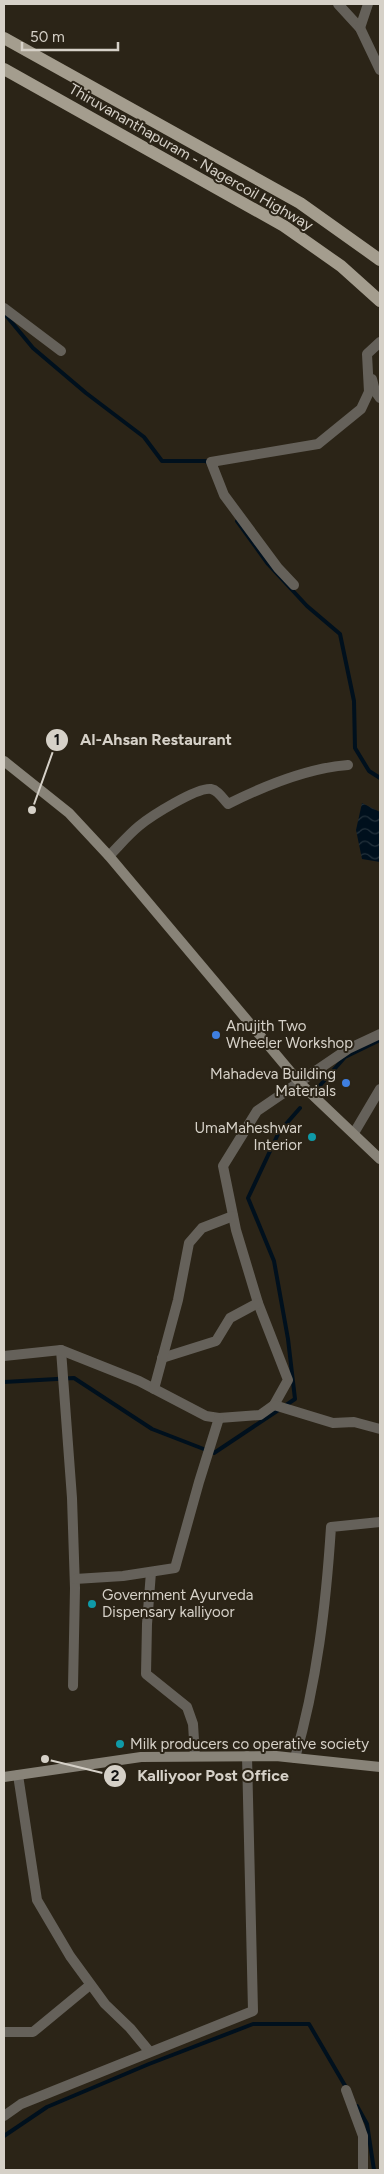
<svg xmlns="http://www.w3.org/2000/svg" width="384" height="2174" viewBox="0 0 384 2174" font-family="Figtree,sans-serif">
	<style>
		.water { fill: url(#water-waves) }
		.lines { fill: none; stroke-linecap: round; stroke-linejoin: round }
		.stream { stroke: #00101d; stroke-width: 4 }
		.minor { stroke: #65615a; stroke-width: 10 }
		.secondary { stroke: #888378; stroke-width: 10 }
		.primary { stroke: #a49d8e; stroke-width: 12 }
		.shop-dot { fill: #3f7fe0; stroke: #2b2417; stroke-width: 2 }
		.culture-dot { fill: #0f9aa8; stroke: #2b2417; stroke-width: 2 }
		.labels { text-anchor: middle; stroke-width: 4; stroke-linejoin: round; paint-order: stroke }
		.street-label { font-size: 15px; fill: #d6d1c8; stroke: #2b2417 }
		.poi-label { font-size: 15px; fill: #d6d1c8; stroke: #2b2417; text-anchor: start }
		.leader { fill: none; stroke: #d6d1c8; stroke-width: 2 }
		.callout-dot { fill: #d6d1c8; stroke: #2b2417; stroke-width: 2 }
		.mark-label { font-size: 15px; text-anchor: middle; font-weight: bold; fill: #111 }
		.callout-label { font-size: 16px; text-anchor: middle; font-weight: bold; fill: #d6d1c8; stroke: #2b2417; stroke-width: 4; stroke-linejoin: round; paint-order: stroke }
	</style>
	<defs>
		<pattern id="water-waves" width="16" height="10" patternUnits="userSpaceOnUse" patternTransform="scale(1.25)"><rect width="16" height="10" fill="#00101d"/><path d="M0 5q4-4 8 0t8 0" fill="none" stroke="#24323c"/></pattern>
	</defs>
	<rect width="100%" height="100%" fill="#2b2417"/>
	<path class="water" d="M 362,803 L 380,812 L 380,862 L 362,859 L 356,830 Z"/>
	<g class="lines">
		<g class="stream">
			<path d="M 4,313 L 33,348 L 86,393 L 144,437 L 162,461 L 206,461 L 208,463"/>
			<path d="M 237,521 L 268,564 L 307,606 L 340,634 L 354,701 L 355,748 L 369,771 L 380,778"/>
			<path d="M 316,1090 L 345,1057 L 380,1040"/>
			<path d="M 4,1382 L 74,1378 L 152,1429 L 214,1453 L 295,1399 L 288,1339 L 274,1261 L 248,1198 L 279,1132 L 300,1108"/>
			<path d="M 357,2106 L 367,2124 L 374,2170"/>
			<path d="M 4,2136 L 47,2107 L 149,2064 L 253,2024 L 309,2024 L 347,2089"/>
		</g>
		<g class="minor">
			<path d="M 338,4 L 360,28 L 380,70"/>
			<path d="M 360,28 L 368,4"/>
			<path d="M 4,308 L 61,351"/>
			<path d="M 372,379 L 375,391 L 380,398"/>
			<path d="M 294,585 L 278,568 L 224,495 L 211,462 L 318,444 L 361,409 L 369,392 L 367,354 L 380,342"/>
			<path d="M 109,856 C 119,846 128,835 139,826 C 151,816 197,787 211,789 C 218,790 223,799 228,804 C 264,786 307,768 348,765"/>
			<path d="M 354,1133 L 380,1089"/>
			<path d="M 61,1350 L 72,1498 L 75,1588 L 73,1686"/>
			<path d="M 4,1356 L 61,1350 L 139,1381 L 206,1416 L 219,1418 L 260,1415 L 274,1405 L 288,1380 L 258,1303 L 236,1230 L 223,1166 L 257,1111 L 348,1049 L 380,1034"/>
			<path d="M 162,1358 L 216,1341 L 230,1318 L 258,1303"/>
			<path d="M 154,1389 L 178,1300 L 189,1243 L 202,1228 L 233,1216"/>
			<path d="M 274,1405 L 333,1423 L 354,1422 L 380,1429"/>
			<path d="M 151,1572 L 147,1624 L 146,1674 L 187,1707 L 193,1724 L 195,1756"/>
			<path d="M 75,1579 L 123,1576 L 175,1568 L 199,1482 L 219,1418"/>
			<path d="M 295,1758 C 317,1682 326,1605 331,1527 L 380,1522"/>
			<path d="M 18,1775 L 37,1900 L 70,1956 L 105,2004 L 130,2028 L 149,2051"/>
			<path d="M 4,2032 L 33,2032 L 90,1985"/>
			<path d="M 346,2090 L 363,2136 L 363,2170"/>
			<path d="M 4,2116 L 21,2104 L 253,2011 L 247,1756"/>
		</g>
		<g class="secondary">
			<path d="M 4,761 L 69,813 L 109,856 L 300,1083 L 380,1159"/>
			<path d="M 4,1777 L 141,1757 L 276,1756 L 380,1767"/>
		</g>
		<g class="primary">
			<path d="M 4,38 L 300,203 L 380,260"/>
			<path d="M 4,69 L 284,226 L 341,266 L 380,301"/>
		</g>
	</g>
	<g class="shop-dot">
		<circle cx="216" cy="1035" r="5"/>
		<circle cx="346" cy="1083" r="5"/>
	</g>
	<g class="culture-dot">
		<circle cx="312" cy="1137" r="5"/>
		<circle cx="92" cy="1604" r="5"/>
		<circle cx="120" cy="1744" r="5"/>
	</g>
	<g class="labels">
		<g class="street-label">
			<text transform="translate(191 157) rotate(30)" y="5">Thiruvananthapuram - Nagercoil Highway</text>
		</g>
		<g class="poi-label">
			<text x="226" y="1031">Anujith Two<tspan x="226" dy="17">Wheeler Workshop</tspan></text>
			<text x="336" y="1079" text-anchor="end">Mahadeva Building<tspan x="336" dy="17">Materials</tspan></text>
			<text x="302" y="1133" text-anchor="end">UmaMaheshwar<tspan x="302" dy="17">Interior</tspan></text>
			<text x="102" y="1600">Government Ayurveda<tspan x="102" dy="17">Dispensary kalliyoor</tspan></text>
			<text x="130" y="1749">Milk producers co operative society</text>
		</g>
	</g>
	<path class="leader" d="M32 810L57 740M45 1759L115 1776"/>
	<g class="callout-dot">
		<circle cx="32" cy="810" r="5"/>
		<circle cx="45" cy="1759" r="5"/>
		<circle cx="57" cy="740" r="12"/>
		<circle cx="115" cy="1776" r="12"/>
	</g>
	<g class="mark-label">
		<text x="57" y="745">1</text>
		<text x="115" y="1781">2</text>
	</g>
	<g class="callout-label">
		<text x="156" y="745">Al-Ahsan Restaurant</text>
		<text x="213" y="1781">Kalliyoor Post Office</text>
	</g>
	<rect width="384" height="2174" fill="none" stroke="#d6d1c8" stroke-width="10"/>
	<path d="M22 42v8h96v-8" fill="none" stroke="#d6d1c8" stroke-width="2.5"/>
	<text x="30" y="42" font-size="15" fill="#d6d1c8" stroke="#2b2417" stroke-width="4" paint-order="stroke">50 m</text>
</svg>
